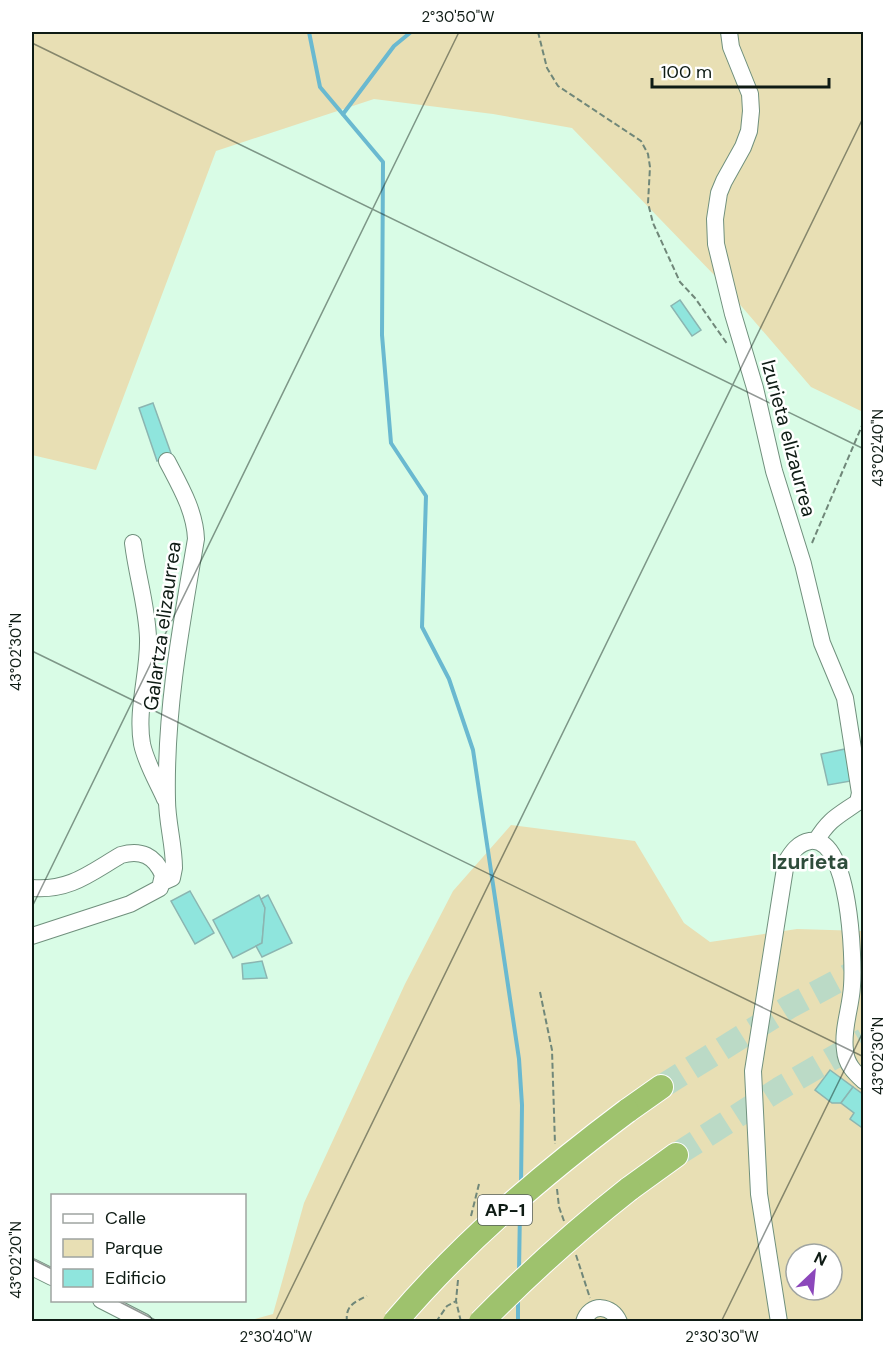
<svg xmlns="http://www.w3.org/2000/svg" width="895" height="1353" viewBox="0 0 895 1353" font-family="'DM Sans',sans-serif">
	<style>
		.green { fill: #e8dfb4; fill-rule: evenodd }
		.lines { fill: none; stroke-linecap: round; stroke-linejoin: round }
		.stream { stroke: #6ab9d0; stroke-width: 4 }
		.building { fill: #8fe5dd; stroke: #8bb5b1; stroke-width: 1.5 }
		.highway-tunnel { stroke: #bbdac6; stroke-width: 24; stroke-dasharray: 24 12; stroke-linecap: butt }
		.minor-casing { stroke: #70907d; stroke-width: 18 }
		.highway-casing { stroke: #fff; stroke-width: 26 }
		.path { stroke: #708779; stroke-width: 2; stroke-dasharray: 6 3; stroke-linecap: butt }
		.minor { stroke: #fff; stroke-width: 16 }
		.highway { stroke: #9ec26d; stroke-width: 24 }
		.highway-bridge-casing { stroke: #fff; stroke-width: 26; stroke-linecap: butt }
		.highway-bridge { stroke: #9ec26d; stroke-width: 24 }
		.ticks { fill: none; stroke: #0e1b14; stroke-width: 1.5; stroke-opacity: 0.45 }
		.labels { text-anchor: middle; stroke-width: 5; stroke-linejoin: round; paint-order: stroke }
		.shield { fill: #fff; stroke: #565f5a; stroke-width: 1.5 }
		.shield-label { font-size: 18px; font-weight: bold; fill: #0e1b14 }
		.street-label { font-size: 20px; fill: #0e1b14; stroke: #fff }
		.neighbourhood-label { font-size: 21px; font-weight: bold; fill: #2e4c3b; stroke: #fff }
		.neatline { fill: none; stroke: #0e1b14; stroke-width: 2 }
		.ticks-label { font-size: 15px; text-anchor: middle; fill: #0e1b14 }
	</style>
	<rect width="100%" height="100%" fill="#d9fce6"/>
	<g class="green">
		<path d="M 32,32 L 863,32 L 863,412 L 811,387 L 718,279 L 572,128 L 493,114 L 374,99 L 216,151 L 96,470 L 32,455 Z"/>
		<path d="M 511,825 L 635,841 L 684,923 L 710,942 L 797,929 L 863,931 L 863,1321 L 244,1322 L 273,1314 L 304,1203 L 405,984 L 453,891 ZM 796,1254 L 832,1254 L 832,1290 L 796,1290 Z"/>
	</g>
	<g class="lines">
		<g class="stream">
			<path d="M 309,32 L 320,87 L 383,162 L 382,335 L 391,443 L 426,496 L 422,627 L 449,679 L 473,750 L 519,1059 L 522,1105 L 521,1185"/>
			<path d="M 343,114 L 394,46 L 411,32"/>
			<path d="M 519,1272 L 520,1208"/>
			<path d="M 518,1322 L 518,1298"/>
		</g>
	</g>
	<g class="building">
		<path d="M 680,300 L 701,330 L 692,336 L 671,306 Z"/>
		<path d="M 153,403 L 172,456 L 157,461 L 139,408 Z"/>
		<path d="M 845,749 L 851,781 L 828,785 L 821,754 Z"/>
		<path d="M 190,891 L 214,933 L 195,944 L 171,901 Z"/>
		<path d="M 259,895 L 265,908 L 262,943 L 233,958 L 213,920 Z"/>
		<path d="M 268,895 L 292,943 L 262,957 L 256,946 L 262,943 L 265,908 L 261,899 Z"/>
		<path d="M 262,961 L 267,978 L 243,979 L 242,964 Z"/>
		<path d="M 830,1070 L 853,1087 L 841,1103 L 832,1103 L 815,1090 Z"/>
		<path d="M 853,1087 L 864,1095 L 864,1123 L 861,1127 L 850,1119 L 854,1113 L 841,1103 Z"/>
	</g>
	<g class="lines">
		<g class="highway-tunnel">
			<path d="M 661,1087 L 789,1007 L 864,967"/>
			<path d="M 676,1155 L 779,1089 L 864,1040"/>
		</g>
		<g class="minor-casing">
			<g id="minor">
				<path d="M 729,32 L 731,47 L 750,94 L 751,111 L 749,131 L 743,147 L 724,181 L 719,193 L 715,219 L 716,244 L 733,314 L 755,388 L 774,471 L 803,564 L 822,643 L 845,698 L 860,793 L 858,802 C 838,816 829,819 816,841"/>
				<path d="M 133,543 C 137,576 147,606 148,638 C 149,673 136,709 142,744 C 146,763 157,781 165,799"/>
				<path d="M 163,882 L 172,878 L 174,868 C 174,845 167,822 167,800 C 165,711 181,626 196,539 C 195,511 180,486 167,461"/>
				<path d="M 32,888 C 70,891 90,873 121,855 C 141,849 155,856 163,875 L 160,888 L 130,904 L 32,936"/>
				<path d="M 32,1267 L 52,1277"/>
				<path d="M 101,1300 L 144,1322"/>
				<path d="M 584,1322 C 590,1302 612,1305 619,1322"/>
				<path d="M 779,1322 L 759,1194 L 753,1071 L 786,862 C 792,852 798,843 810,841 C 850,835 854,960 852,986 C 851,1007 842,1029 845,1050 C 846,1064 854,1072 864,1081"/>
			</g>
		</g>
		<g class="highway-casing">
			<g id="highway">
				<path d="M 627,1111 L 661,1087"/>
				<path d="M 629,1189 L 676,1155"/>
			</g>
		</g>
		<g class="path">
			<path d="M 538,32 L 547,68 L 558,86 L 641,141 L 648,154 L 650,167 L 648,203 L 653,223 L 680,282 L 695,298 L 728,345"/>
			<path d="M 812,543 L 864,421"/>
			<path d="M 540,992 L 552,1050 L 555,1144"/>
			<path d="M 557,1189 L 559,1207 L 564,1221"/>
			<path d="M 471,1216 L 479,1184"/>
			<path d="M 576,1255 L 590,1298"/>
			<path d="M 458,1280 L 456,1301 L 461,1322"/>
			<path d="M 347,1322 C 345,1306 354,1302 367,1296"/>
			<path d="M 436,1322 L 447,1306 L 456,1301"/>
		</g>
		<use href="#minor" class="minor"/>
		<use href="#highway" class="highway"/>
		<g class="highway-bridge-casing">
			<g id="highway-bridge">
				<path d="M 395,1322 C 463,1242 543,1174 627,1111"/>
				<path d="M 481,1322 C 528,1274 577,1230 629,1189"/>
			</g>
		</g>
		<use href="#highway-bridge" class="highway-bridge"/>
	</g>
	<path class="ticks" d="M 32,43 L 864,449M 32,651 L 864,1057M 32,907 L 459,32M 32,1259 L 52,1269M 116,1300 L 159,1322M 275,1322 L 864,116M 721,1322 L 864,1030"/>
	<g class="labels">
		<rect class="shield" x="478" y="1195" width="54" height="30" rx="4.5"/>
		<g class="shield-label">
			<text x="505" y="1216">AP-1</text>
		</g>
		<g class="street-label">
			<text transform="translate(789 438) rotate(75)" y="7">Izurieta elizaurrea</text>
			<text transform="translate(162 626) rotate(-82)" y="7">Galartza elizaurrea</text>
		</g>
		<g class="neighbourhood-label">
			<text x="810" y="869">Izurieta</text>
		</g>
	</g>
	<rect width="895" height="1353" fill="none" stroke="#ffffff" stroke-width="66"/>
	<rect x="51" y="1194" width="195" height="108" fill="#ffffff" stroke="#9fa4a1" stroke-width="1.5"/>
	<rect x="63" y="1214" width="30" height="9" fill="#ffffff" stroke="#9fa4a1" stroke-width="1.5"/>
	<text x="105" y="1224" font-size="18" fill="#0e1b14">Calle</text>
	<rect x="63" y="1239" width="30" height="18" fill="#e8dfb4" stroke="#9fa4a1" stroke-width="1.5"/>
	<text x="105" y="1254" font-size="18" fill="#0e1b14">Parque</text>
	<rect x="63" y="1269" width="30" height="18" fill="#8fe5dd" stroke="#9fa4a1" stroke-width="1.5"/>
	<text x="105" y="1284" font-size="18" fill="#0e1b14">Edificio</text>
	<g transform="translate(814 1272) rotate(26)"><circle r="28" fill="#ffffff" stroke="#9fa4a1" stroke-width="1.5"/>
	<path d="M0-4.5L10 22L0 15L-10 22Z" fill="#8c47bb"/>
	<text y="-9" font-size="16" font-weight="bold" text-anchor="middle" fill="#0e1b14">N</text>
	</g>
	<path d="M652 78v9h177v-9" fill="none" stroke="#0e1b14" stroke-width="3"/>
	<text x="661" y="78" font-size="18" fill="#0e1b14" stroke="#ffffff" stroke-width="4.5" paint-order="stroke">100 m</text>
	<rect x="33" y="33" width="829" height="1287" class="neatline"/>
	<g class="ticks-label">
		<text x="458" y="22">2°30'50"W</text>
		<text transform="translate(878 448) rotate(-90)" y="5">43°02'40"N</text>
		<text transform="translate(16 652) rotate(-90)" y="5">43°02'30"N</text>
		<text transform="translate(878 1056) rotate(-90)" y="5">43°02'30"N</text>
		<text transform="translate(16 1260) rotate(-90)" y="5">43°02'20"N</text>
		<text x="276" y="1342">2°30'40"W</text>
		<text x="722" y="1342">2°30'30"W</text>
	</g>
</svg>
